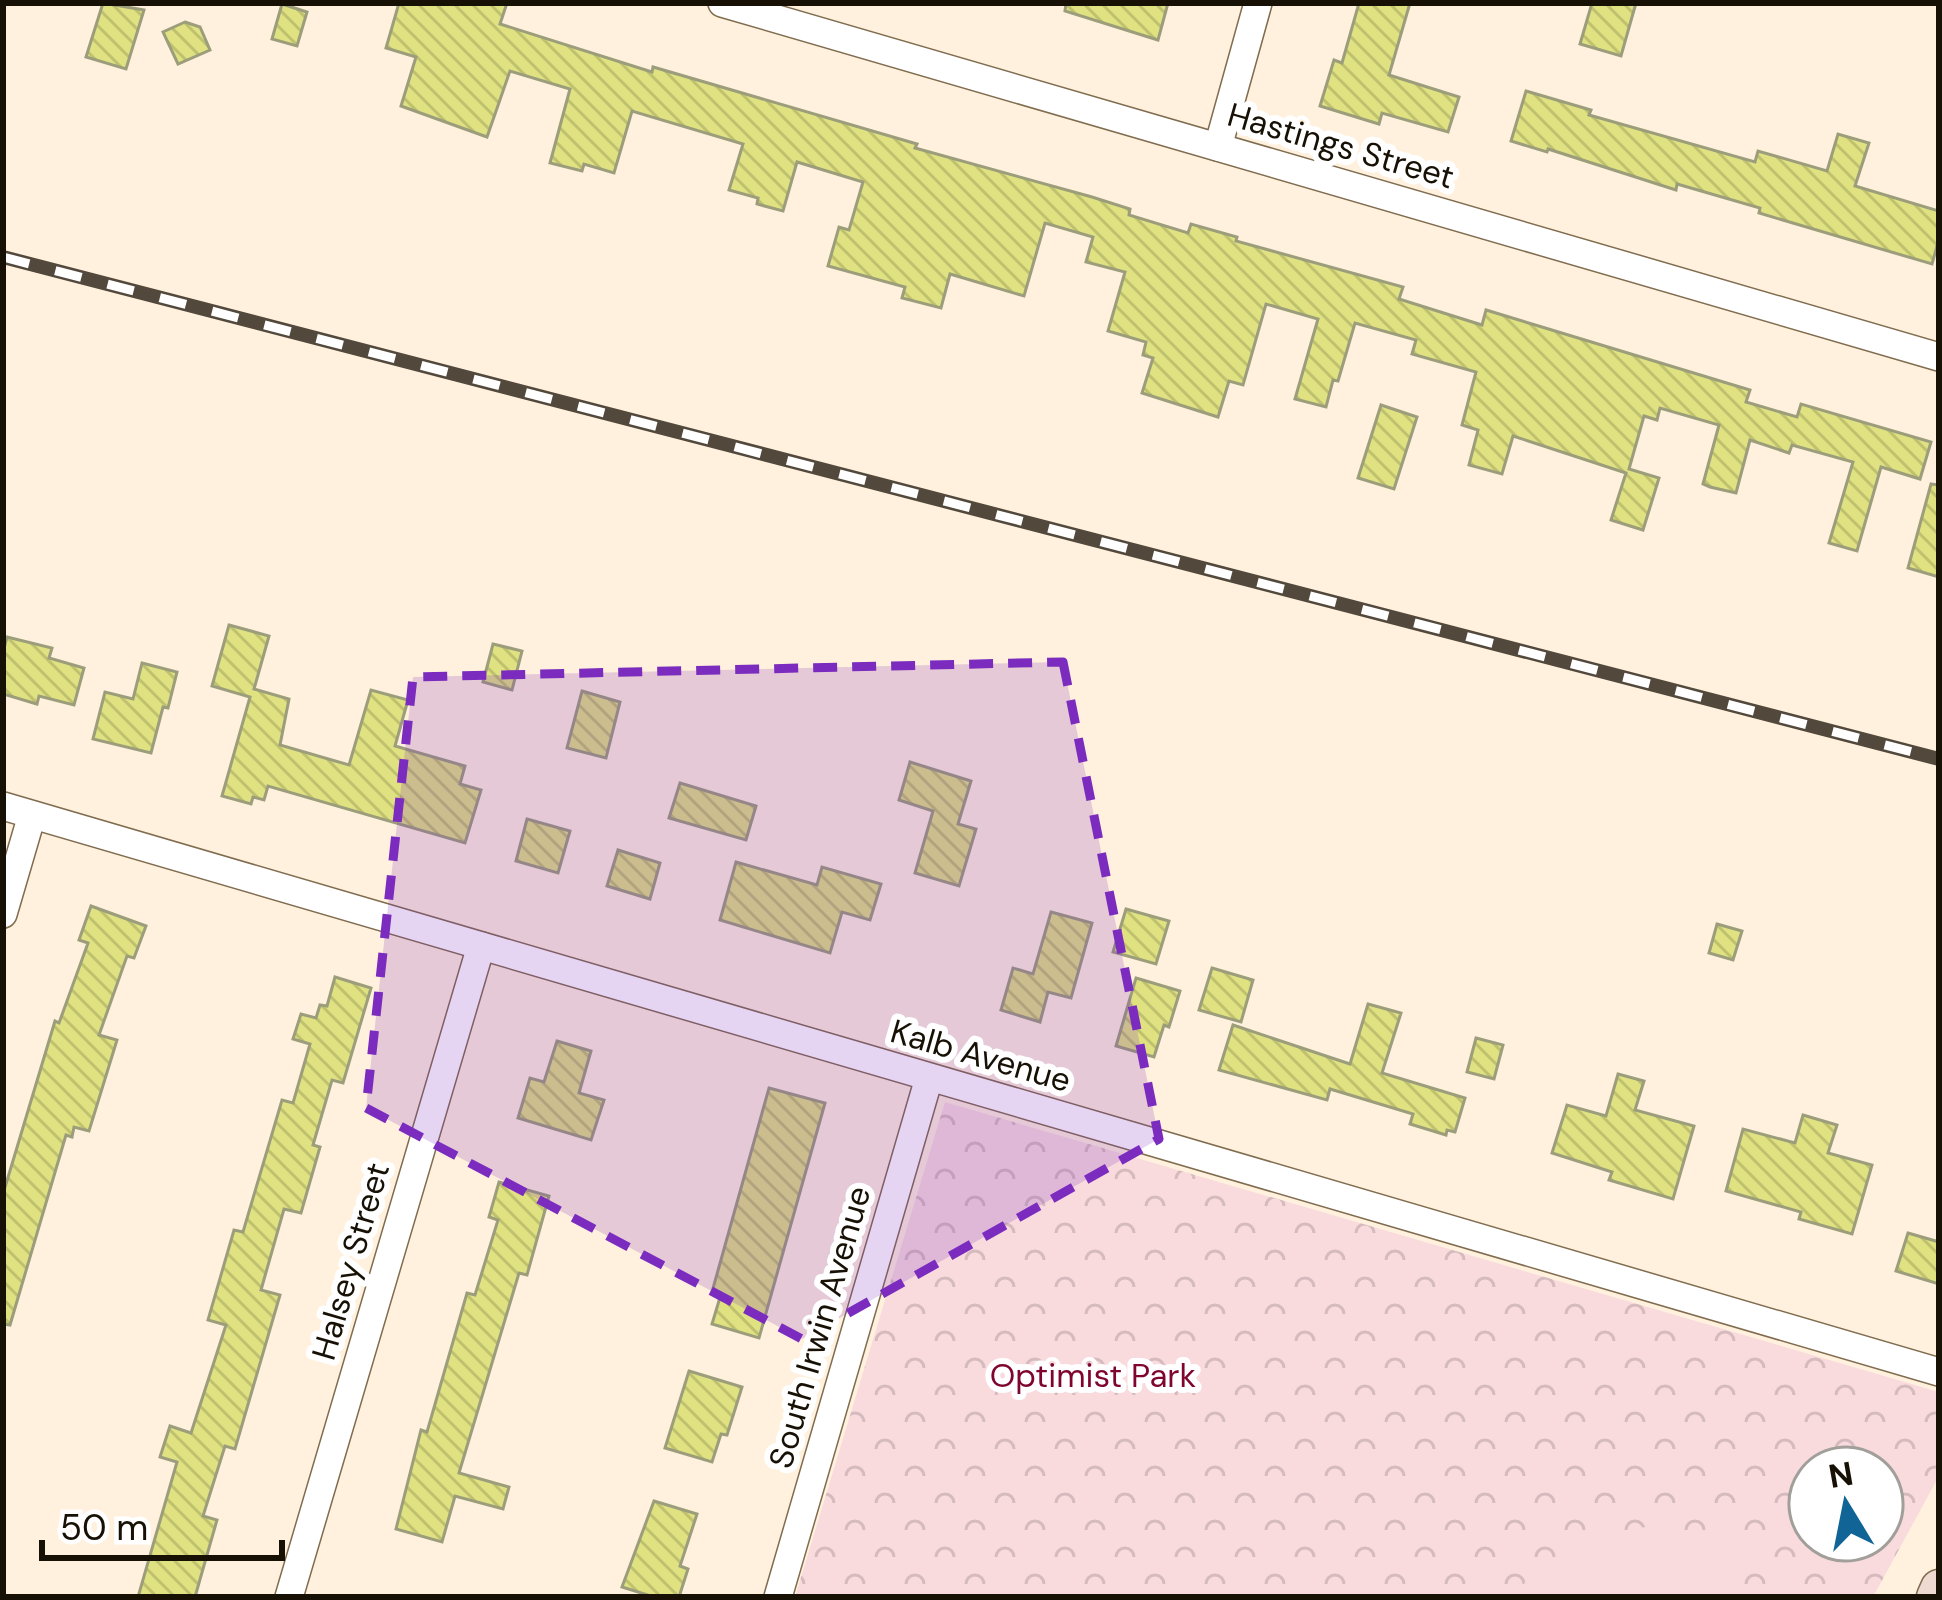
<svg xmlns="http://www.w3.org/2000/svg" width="1942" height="1600" viewBox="0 0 1942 1600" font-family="'DM Sans',sans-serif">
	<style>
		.forest { fill: url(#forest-crowns); fill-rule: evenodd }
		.garden { fill: #f9dbde }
		.building { fill: url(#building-back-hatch); stroke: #9c9e7b; stroke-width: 3 }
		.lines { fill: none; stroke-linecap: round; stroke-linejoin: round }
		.street-casing { stroke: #806c4f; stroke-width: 30 }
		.secondary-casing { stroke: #806c4f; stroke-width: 39 }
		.street { stroke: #fff; stroke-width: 27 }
		.secondary { stroke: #efdad2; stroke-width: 36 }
		.rail-casing { stroke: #52493c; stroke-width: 14 }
		.rail { stroke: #fff; stroke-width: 9; stroke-dasharray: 27; stroke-linecap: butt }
		.marked { fill: #7b2cbf; fill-opacity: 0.2; stroke: #7b2cbf; stroke-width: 9; stroke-dasharray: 24 15; stroke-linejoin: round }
		.labels { text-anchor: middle; stroke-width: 12; stroke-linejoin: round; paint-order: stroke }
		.street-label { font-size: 33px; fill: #171005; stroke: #fff }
		.park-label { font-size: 33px; fill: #7f052f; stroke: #fff }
	</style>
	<defs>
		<pattern id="forest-crowns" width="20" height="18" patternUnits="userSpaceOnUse" patternTransform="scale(3)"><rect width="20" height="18" fill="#f9dbde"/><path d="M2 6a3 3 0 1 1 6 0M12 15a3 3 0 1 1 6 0" fill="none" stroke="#d5bbbd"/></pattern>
		<pattern id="building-back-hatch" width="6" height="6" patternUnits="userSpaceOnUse" patternTransform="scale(3)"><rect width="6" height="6" fill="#e0e282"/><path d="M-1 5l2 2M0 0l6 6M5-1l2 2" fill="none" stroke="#bfc16f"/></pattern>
	</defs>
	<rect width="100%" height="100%" fill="#fff1dd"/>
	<path class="forest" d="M 945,1102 L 1939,1392 L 1939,1476 L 1873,1597 L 795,1597 ZM 1810,1468 L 1882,1468 L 1882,1540 L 1810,1540 Z"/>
	<path class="garden" d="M 1656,1526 C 1690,1530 1716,1538 1746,1556 L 1734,1597 L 1513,1597 C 1549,1549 1598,1531 1656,1526 Z"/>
	<g class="building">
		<path d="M 103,3 L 144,10 L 126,69 L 86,57 Z"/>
		<path d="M 399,3 L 507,3 L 500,24 L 652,72 L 653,67 L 917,144 L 915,148 L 1092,197 L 1130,209 L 1129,215 L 1188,233 L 1191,224 L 1237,237 L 1236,241 L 1403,287 L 1399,299 L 1482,325 L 1486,310 L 1532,324 L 1750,390 L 1746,402 L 1797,417 L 1801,404 L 1931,442 L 1920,479 L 1881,467 L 1857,551 L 1829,543 L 1853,462 L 1792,445 L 1789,453 L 1750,440 L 1736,493 L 1710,487 L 1703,484 L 1719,425 L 1660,408 L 1657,420 L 1644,416 L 1629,469 L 1659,478 L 1643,530 L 1611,520 L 1626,473 L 1513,436 L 1502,474 L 1469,465 L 1478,430 L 1462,425 L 1476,372 L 1412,354 L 1416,340 L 1355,323 L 1338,381 L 1333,380 L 1326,407 L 1295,399 L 1318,319 L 1266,304 L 1243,385 L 1229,381 L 1218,417 L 1142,393 L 1153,358 L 1143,355 L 1146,342 L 1108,331 L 1125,272 L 1086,262 L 1093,237 L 1045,223 L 1024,296 L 950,274 L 941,308 L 902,298 L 905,287 L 828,266 L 839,227 L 849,230 L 863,182 L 797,162 L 783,211 L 757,204 L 758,198 L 729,190 L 743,144 L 632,111 L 614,173 L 584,164 L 582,171 L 550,163 L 570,89 L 510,71 L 487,137 L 401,106 L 416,57 L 386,48 Z"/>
		<path d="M 1066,3 L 1168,3 L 1158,40 L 1065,11 Z"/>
		<path d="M 1359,3 L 1410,3 L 1389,75 L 1459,97 L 1448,132 L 1382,113 L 1379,124 L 1320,106 L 1334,60 L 1342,63 Z"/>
		<path d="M 1592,3 L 1636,3 L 1621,56 L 1580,44 Z"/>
		<path d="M 282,4 L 307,12 L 297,46 L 272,39 Z"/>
		<path d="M 185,22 L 200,27 L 210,50 L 178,64 L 163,32 Z"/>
		<path d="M 1526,91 L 1591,110 L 1589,115 L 1755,162 L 1758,151 L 1827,171 L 1838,134 L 1869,143 L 1855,186 L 1939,211 L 1939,239 L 1932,264 L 1759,213 L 1760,208 L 1677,184 L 1676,190 L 1548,149 L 1547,152 L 1511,141 Z"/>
		<path d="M 1381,405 L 1417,417 L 1394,489 L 1358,478 Z"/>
		<path d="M 1931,484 L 1939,485 L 1939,577 L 1908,568 Z"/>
		<path d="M 229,625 L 269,636 L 254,689 L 289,699 L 280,745 L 349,765 L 371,690 L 408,700 L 395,746 L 465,766 L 460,784 L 481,790 L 465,843 L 268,786 L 264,800 L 253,797 L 251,804 L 222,796 L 250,697 L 212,686 Z"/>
		<path d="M 7,637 L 52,648 L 49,658 L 84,668 L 74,705 L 39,696 L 37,704 L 3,694 L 3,652 Z"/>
		<path d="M 493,644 L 522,651 L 512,690 L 483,682 Z"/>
		<path d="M 142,663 L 177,672 L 168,708 L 163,707 L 151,753 L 93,739 L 105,692 L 133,699 Z"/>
		<path d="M 582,691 L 620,702 L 606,758 L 567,748 Z"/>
		<path d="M 910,762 L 971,781 L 958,824 L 976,829 L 959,886 L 915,873 L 933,811 L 899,800 Z"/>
		<path d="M 680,783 L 756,806 L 746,840 L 669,818 Z"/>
		<path d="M 527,819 L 570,831 L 558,873 L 516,861 Z"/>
		<path d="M 618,850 L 660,863 L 650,899 L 607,886 Z"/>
		<path d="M 736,862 L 817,885 L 822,867 L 881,884 L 870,920 L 842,912 L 830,953 L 720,920 Z"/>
		<path d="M 91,906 L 146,926 L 134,958 L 127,956 L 99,1035 L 117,1040 L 89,1131 L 74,1127 L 72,1137 L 66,1135 L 10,1325 L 3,1324 L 3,1194 L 55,1021 L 59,1023 L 88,943 L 79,940 Z"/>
		<path d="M 1126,909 L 1169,921 L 1156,964 L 1113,952 Z"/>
		<path d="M 1051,912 L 1092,923 L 1071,998 L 1048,992 L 1040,1022 L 1001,1010 L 1013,968 L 1033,974 Z"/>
		<path d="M 1717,924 L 1742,931 L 1733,960 L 1709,953 Z"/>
		<path d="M 1212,968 L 1253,980 L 1241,1022 L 1199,1010 Z"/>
		<path d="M 335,977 L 371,988 L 343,1083 L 332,1080 L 313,1145 L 320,1147 L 301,1213 L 284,1209 L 261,1290 L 280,1295 L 235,1449 L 225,1446 L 203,1516 L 217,1520 L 195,1597 L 138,1597 L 177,1462 L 160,1457 L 170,1426 L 191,1433 L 226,1325 L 208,1320 L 234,1230 L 243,1232 L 282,1100 L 293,1103 L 310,1044 L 293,1039 L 301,1014 L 316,1018 L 320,1005 L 327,1006 Z"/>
		<path d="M 1136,978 L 1180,991 L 1169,1027 L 1164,1025 L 1154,1057 L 1116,1046 Z"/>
		<path d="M 1368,1004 L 1401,1013 L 1382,1073 L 1465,1098 L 1455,1132 L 1447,1130 L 1446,1135 L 1410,1124 L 1413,1114 L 1330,1089 L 1327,1100 L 1219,1070 L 1233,1025 L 1350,1064 Z"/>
		<path d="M 1476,1038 L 1503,1045 L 1494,1079 L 1467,1072 Z"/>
		<path d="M 557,1041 L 591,1051 L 579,1093 L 604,1100 L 591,1140 L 518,1118 L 530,1078 L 544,1082 Z"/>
		<path d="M 1618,1074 L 1644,1081 L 1635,1110 L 1694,1126 L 1673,1199 L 1609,1180 L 1612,1172 L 1552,1153 L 1567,1105 L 1606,1116 Z"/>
		<path d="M 769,1088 L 825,1103 L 759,1338 L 712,1324 L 721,1294 L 712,1292 Z"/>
		<path d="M 1803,1115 L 1837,1125 L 1828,1153 L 1872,1165 L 1852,1234 L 1799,1219 L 1801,1212 L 1726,1191 L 1743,1129 L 1795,1143 Z"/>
		<path d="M 499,1182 L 549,1196 L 527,1275 L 519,1273 L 459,1473 L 509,1487 L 503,1509 L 455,1496 L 442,1542 L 396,1529 L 421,1430 L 427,1432 L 467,1293 L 475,1295 L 498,1220 L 489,1217 Z"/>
		<path d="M 1908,1233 L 1939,1242 L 1939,1284 L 1896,1271 Z"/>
		<path d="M 689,1371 L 742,1387 L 727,1435 L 721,1434 L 712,1462 L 665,1448 Z"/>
		<path d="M 654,1501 L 697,1514 L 680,1566 L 688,1569 L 679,1597 L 654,1597 L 622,1587 Z"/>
	</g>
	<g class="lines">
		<g class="street-casing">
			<g id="street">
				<path d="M 722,3 L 1939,357"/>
				<path d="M 1218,147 L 1258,3"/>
				<path d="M 3,806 L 1939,1372"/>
				<path d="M 3,914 L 32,815"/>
				<path d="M 289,1597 L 481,946"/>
				<path d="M 778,1597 L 929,1078"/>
			</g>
		</g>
		<g class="secondary-casing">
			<path id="secondary" d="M 1935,1597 L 1939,1588"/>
		</g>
		<use href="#street" class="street"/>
		<use href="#secondary" class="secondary"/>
		<g class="rail-casing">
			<path id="rail" d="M 3,257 L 1939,759"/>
		</g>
		<use href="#rail" class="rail"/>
	</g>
	<path class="marked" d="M 1063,662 L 1159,1139 L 802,1339 L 366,1108 L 413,677 Z"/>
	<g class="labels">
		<g class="street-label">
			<text transform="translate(1341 145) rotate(16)" y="12">Hastings Street</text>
			<text transform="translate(981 1055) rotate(16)" y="12">Kalb Avenue</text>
			<text transform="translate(350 1261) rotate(-74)" y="12">Halsey Street</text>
			<text transform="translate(819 1327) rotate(-74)" y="12">South Irwin Avenue</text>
		</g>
		<g class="park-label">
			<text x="1093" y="1387">Optimist Park</text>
		</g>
	</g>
	<rect width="1942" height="1600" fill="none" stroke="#171005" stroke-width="12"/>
	<g transform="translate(1846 1504) rotate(350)"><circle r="57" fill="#ffffff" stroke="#a29f9b" stroke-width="3"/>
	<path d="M0-9L21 45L0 30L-21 45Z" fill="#106596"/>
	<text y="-18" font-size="33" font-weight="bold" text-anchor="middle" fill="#171005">N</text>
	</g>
	<path d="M42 1540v18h240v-18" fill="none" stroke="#171005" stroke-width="6"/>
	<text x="60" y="1540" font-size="36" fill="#171005" stroke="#ffffff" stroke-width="9" paint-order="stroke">50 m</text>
</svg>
